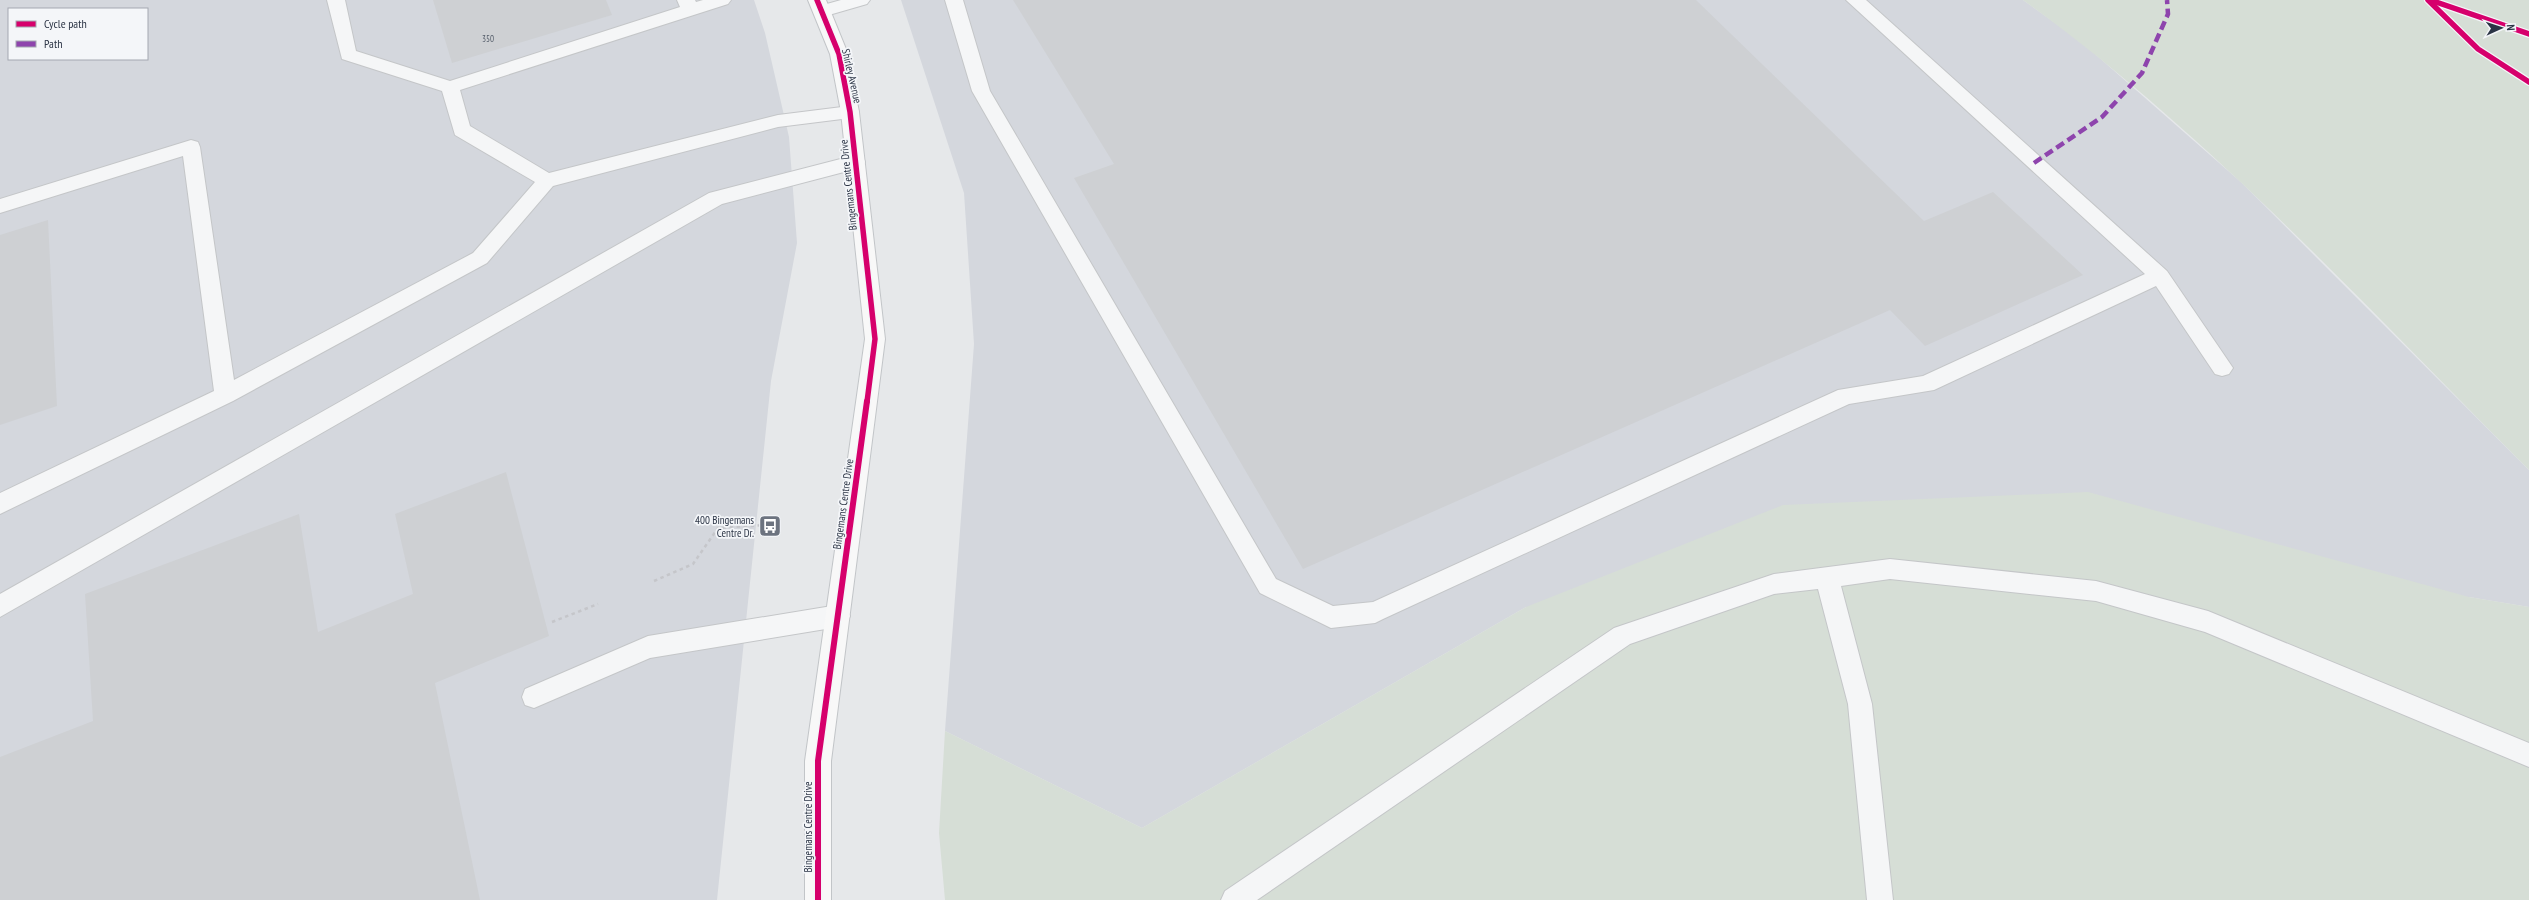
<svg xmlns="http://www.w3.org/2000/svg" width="2529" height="900" viewBox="0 0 2529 900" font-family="'PT Sans Narrow',sans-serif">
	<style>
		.built { fill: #d4d7dd; fill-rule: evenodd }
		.green { fill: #d6ded6 }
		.building { fill: #ced0d3 }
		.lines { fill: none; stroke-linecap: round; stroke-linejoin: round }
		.minor-casing { stroke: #c4c6c8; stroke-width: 2 }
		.major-casing { stroke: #c2c5c8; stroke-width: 2 }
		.path-far1 { stroke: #c5c6ca; stroke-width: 2; stroke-dasharray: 2.5 2.5; stroke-linecap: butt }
		.path { stroke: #c5c6ca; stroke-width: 2.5; stroke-dasharray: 3.5 3.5; stroke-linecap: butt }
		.minor { fill: #f5f6f7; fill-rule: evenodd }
		.major { fill: #f8f8f8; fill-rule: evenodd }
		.quiet { stroke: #8e44ad; stroke-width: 4.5; stroke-dasharray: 9 4.5; stroke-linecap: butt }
		.cycleway-far1-casing { stroke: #f4f6f9; stroke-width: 8 }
		.cycleway-casing { stroke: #f4f6f9; stroke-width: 9 }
		.cycleway-far1 { stroke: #d6006c; stroke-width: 5.5 }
		.cycleway { stroke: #d6006c; stroke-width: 6 }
		.labels { text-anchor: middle; stroke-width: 3.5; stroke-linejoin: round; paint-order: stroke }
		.number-label { font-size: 9px; fill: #545c69 }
		.street-label { font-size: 11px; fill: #2b3445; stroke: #f4f6f9 }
		.poi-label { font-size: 11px; fill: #2b3445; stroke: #f4f6f9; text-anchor: end }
	</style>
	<rect width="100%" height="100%" fill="#e6e8ea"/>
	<g class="built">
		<path d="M 0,0 L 754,0 L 765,33 L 789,137 L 797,243 L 771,381 L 717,900 L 0,900 ZM 9,9 L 147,9 L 147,59 L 9,59 Z"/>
		<path d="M 901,0 L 2023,0 L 2079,40 L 2242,183 L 2529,470 L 2529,607 L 2469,597 L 1526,607 L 1142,828 L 945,731 L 974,344 L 964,193 Z"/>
	</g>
	<g class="green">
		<path d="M 2023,0 L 2529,0 L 2529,470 C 2367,308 2209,134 2023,0 Z"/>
		<path d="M 2088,492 L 2469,597 L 2529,607 L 2529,900 L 945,900 L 939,833 L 945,731 L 1142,828 L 1526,607 L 1783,505 Z"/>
	</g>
	<g class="building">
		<path d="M 433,0 L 606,0 L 612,15 L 452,63 Z"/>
		<path d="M 1013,0 L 1696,0 L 1924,221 L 1993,192 L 2083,275 L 1925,346 L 1890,310 L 1303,569 L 1074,178 L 1114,164 Z"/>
		<path d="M 48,220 L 57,406 L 0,425 L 0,235 Z"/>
		<path d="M 506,472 L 549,636 L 435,683 L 480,900 L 0,900 L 0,757 L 93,721 L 85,594 L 299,514 L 318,632 L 413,594 L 395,514 Z"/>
	</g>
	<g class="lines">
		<g class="minor-casing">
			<g id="minor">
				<path d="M 327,0 L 345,0 L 356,51 L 450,81 L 680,7 L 677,0 L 695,0 L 696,2 L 703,0 L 731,0 L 728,4 L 460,90 L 470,126 L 549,173 L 778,115 L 850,106 L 857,107 L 859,112 L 857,117 L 850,118 L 778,127 L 553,186 L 487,263 L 233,401 L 0,514 L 0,493 L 214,391 L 183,156 L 0,213 L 0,199 L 191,140 L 198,142 L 200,147 L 234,380 L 473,253 L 535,182 L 455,135 L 442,91 L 342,59 Z"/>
				<path d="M 841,0 L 870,0 L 867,4 L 822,17 L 816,15 L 813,11 L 816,7 Z"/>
				<path d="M 945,0 L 963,0 L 990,91 L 1276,579 L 1333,606 L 1373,602 L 1838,390 L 1923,376 L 2145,274 L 1846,0 L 1866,0 L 2167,271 L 2233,368 L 2229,374 L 2222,376 L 2215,374 L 2156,286 L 1934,390 L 1849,404 L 1383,619 L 1375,623 L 1331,628 L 1260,593 L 972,91 Z"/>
				<path d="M 856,155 L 863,157 L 865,162 L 863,167 L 722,204 L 0,617 L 0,594 L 709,193 Z"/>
				<path d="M 1890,559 L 2096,581 L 2208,611 L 2529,743 L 2529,767 L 2205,632 L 2096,601 L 1890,579 L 1841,586 L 1872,704 L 1893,900 L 1867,900 L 1848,704 L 1818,589 L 1774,594 L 1630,644 L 1257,900 L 1221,900 L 1225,891 L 1614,628 L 1774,574 Z"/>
				<path d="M 838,605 L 846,608 L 850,616 L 846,624 L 838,627 L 650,658 L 534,708 L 525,705 L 522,697 L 525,689 L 648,636 Z"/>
			</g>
		</g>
		<g class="major-casing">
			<path id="major" d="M 808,0 L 826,0 L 848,54 L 859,112 L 885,339 L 831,761 L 831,900 L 805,900 L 805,761 L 865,339 L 841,112 L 830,54 Z"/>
		</g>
		<path class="path-far1" d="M 2430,0 L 2529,34"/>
		<g class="path">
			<path d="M 654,581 L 693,564 L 718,528 L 766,525"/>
			<path d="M 552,622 L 598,604"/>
		</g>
		<use href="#minor" class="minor"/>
		<use href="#major" class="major"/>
		<path class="quiet" d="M 2034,163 L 2102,117 L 2142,73 L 2168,14 L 2167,0"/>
		<g class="cycleway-far1-casing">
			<g id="cycleway-far1">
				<path d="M 817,0 L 839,54 L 850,112 L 875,339 L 867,402"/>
				<path d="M 2428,0 L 2478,49 L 2529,82"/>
				<path d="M 2430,0 L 2529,34"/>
			</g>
		</g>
		<g class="cycleway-casing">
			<path id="cycleway" d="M 818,900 L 818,761 L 867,401"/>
		</g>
		<use href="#cycleway-far1" class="cycleway-far1"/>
		<use href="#cycleway" class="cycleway"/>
	</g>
	<defs>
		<g id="bus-square" transform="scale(1.15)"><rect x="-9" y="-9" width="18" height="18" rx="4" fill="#6c737f" stroke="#f4f6f9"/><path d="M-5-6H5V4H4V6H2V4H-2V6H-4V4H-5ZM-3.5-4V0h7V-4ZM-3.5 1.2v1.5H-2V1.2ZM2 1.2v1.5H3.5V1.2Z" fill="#fff"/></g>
	</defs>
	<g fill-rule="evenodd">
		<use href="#bus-square" x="770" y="526"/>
	</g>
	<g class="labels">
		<g class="number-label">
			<text x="488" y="42">350</text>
		</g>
		<g class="street-label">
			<text transform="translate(852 76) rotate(77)" y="4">Shirley Avenue</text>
			<text transform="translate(848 185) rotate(-96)" y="4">Bingemans Centre Drive</text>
			<text transform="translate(843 504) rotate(-82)" y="4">Bingemans Centre Drive</text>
			<text transform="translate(808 827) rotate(-90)" y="4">Bingemans Centre Drive</text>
		</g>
		<g class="poi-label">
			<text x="754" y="524">400 Bingemans<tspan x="754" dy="13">Centre Dr.</tspan></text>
		</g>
	</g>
	<rect x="8" y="8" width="140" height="52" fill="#f4f6f9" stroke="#a4a8b1"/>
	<rect x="16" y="21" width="20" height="6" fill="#d6006c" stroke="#a4a8b1"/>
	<text x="44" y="28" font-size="12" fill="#2b3445">Cycle path</text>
	<rect x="16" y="41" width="20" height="6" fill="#8e44ad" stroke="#a4a8b1"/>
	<text x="44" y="48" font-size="12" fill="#2b3445">Path</text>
	<g transform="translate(2501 28) rotate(87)" stroke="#f4f6f9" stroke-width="3" paint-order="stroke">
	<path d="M0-3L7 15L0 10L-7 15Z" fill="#2b3445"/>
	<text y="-6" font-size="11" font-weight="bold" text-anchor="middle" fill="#2b3445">N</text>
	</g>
</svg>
